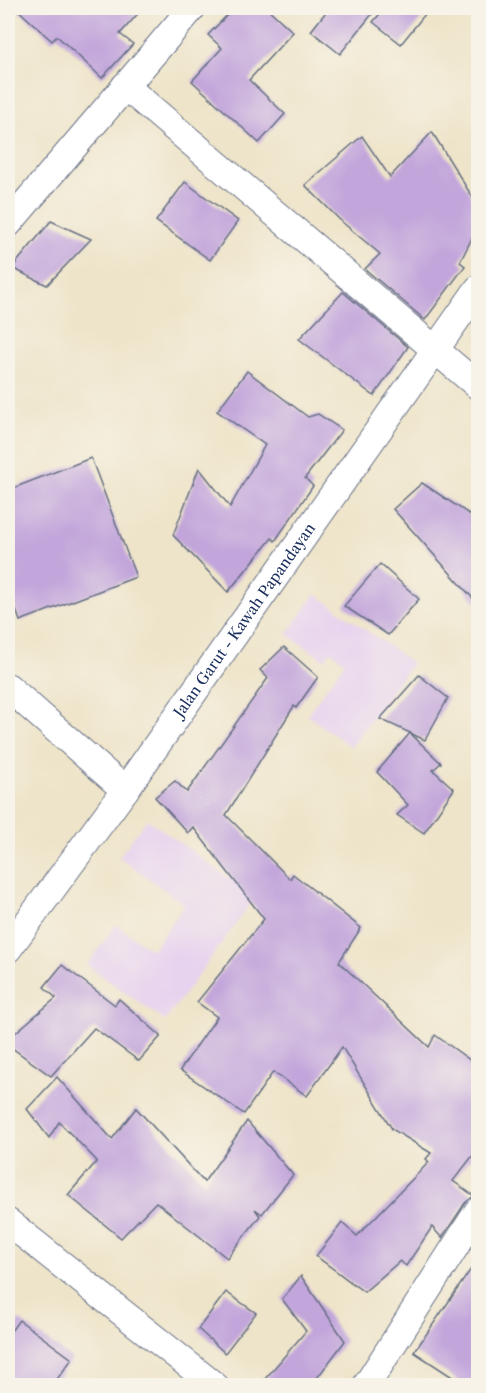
<svg xmlns="http://www.w3.org/2000/svg" width="486" height="1393" viewBox="0 0 486 1393" font-family="'Libre Caslon Text',serif">
	<style>
		.built { fill: #e7d2ef }
		.building { fill: #c2a6db }
		.lines { fill: none; stroke-linecap: round; stroke-linejoin: round }
		.minor-casing { stroke: #656e83; stroke-width: 29 }
		.minor { stroke: #fff; stroke-width: 27 }
		.labels { text-anchor: middle; stroke-width: 5; stroke-linejoin: round; paint-order: stroke }
		.street-label { font-size: 15px; fill: #1b2f5e; stroke: #f7f3e8 }
	</style>
	<rect width="100%" height="100%" fill="#f7f3e8"/>
	<filter id="ink" filterUnits="userSpaceOnUse"><feTurbulence type="fractalNoise" baseFrequency=".0167" numOctaves="2"/><feDisplacementMap in="SourceGraphic" scale="12" xChannelSelector="R" yChannelSelector="G"/><feConvolveMatrix kernelMatrix="1 2 1 2 8 2 1 2 1" color-interpolation-filters="sRGB"/></filter>
	<filter id="wash" filterUnits="userSpaceOnUse"><feTurbulence type="fractalNoise" baseFrequency=".008" numOctaves="4" result="noise"/><feDisplacementMap in="SourceGraphic" scale="24" xChannelSelector="R" yChannelSelector="G"/><feGaussianBlur stdDeviation="1.35" result="paint"/><feColorMatrix in="noise" values="0 0 0 0 0 0 0 0 0 0 0 0 0 0 0 0 0 1.4 0 .05"/><feComposite in="paint" operator="in"/></filter>
	<g filter="url(#wash)">
		<rect width="100%" height="100%" fill="#eee4c9"/>
		<g class="built">
			<path d="M 316,594 L 412,663 L 351,747 L 307,715 L 345,662 L 331,651 L 324,660 L 287,634 Z"/>
			<path d="M 147,819 L 255,897 L 165,1021 L 87,965 L 116,925 L 152,950 L 185,905 L 119,857 Z"/>
		</g>
		<g id="blocks">
			<g class="building">
				<path d="M 16,8 L 143,8 L 120,34 L 133,44 L 102,78 L 57,36 L 52,41 Z"/>
				<path d="M 234,8 L 267,8 L 293,32 L 249,80 L 285,114 L 259,143 L 192,81 L 222,48 L 208,35 Z"/>
				<path d="M 329,8 L 377,8 L 340,54 L 311,31 Z"/>
				<path d="M 385,8 L 430,8 L 401,44 L 373,22 Z"/>
				<path d="M 432,132 L 478,206 L 478,226 L 460,262 L 465,266 L 425,320 L 365,269 L 380,254 L 342,222 L 305,185 L 362,136 L 390,177 Z"/>
				<path d="M 185,182 L 238,221 L 210,260 L 156,221 Z"/>
				<path d="M 51,221 L 91,239 L 47,285 L 12,268 Z"/>
				<path d="M 343,292 L 408,347 L 374,396 L 299,339 Z"/>
				<path d="M 247,371 L 308,417 L 318,414 L 342,430 L 305,478 L 313,486 L 275,541 L 272,538 L 228,592 L 173,535 L 199,468 L 230,507 L 265,445 L 217,411 Z"/>
				<path d="M 91,458 L 136,577 L 20,621 L 8,587 L 8,490 Z"/>
				<path d="M 422,483 L 478,520 L 478,604 L 393,509 Z"/>
				<path d="M 380,564 L 419,599 L 388,635 L 344,606 Z"/>
				<path d="M 284,647 L 318,677 L 296,708 L 294,706 L 226,815 L 290,879 L 293,874 L 361,928 L 339,962 L 429,1047 L 435,1035 L 478,1066 L 478,1149 L 453,1181 L 474,1196 L 465,1203 L 442,1238 L 432,1227 L 406,1266 L 400,1261 L 364,1292 L 316,1256 L 342,1223 L 357,1236 L 429,1162 L 426,1159 L 431,1153 L 392,1129 L 342,1047 L 307,1096 L 273,1072 L 244,1114 L 180,1070 L 217,1017 L 197,1002 L 264,919 L 193,827 L 188,833 L 155,797 L 175,781 L 187,792 L 268,678 L 260,670 Z"/>
				<path d="M 419,675 L 448,698 L 425,740 L 380,719 Z"/>
				<path d="M 410,733 L 441,763 L 433,770 L 454,789 L 424,833 L 397,815 L 408,805 L 377,772 Z"/>
				<path d="M 62,965 L 115,1005 L 119,999 L 161,1036 L 139,1061 L 94,1028 L 51,1076 L 8,1045 L 8,1039 L 56,998 L 44,987 Z"/>
				<path d="M 57,1077 L 112,1139 L 136,1108 L 204,1182 L 247,1121 L 293,1175 L 262,1214 L 255,1209 L 260,1216 L 227,1258 L 156,1202 L 121,1238 L 68,1195 L 97,1161 L 59,1122 L 49,1138 L 27,1109 Z"/>
				<path d="M 478,1259 L 478,1386 L 466,1386 L 414,1352 Z"/>
				<path d="M 301,1276 L 345,1341 L 311,1386 L 259,1386 L 306,1331 L 282,1299 Z"/>
				<path d="M 226,1292 L 256,1313 L 225,1353 L 198,1329 Z"/>
				<path d="M 19,1320 L 72,1359 L 52,1386 L 8,1386 L 8,1335 Z"/>
			</g>
		</g>
	</g>
	<g filter="url(#ink)">
		<use href="#blocks" fill-opacity="0" stroke="#656e83" stroke-width="1.5"/>
		<g class="lines">
			<g class="minor-casing">
				<g id="minor">
					<path d="M 125,86 L 478,386"/>
					<path d="M 8,224 L 192,8"/>
					<path d="M 8,687 L 125,790"/>
					<path id="s1" d="M 8,949 L 125,790 L 478,289"/>
					<path d="M 8,1222 L 215,1386"/>
					<path d="M 366,1386 L 478,1211"/>
				</g>
			</g>
			<use href="#minor" class="minor"/>
		</g>
	</g>
	<g class="labels">
		<g class="street-label">
			<text dy="5" stroke="none"><textPath href="#s1" startOffset="405">Jalan Garut - Kawah Papandayan</textPath></text>
		</g>
	</g>
	<rect width="486" height="1393" fill="none" stroke="#f7f3e8" stroke-width="30"/>
</svg>
